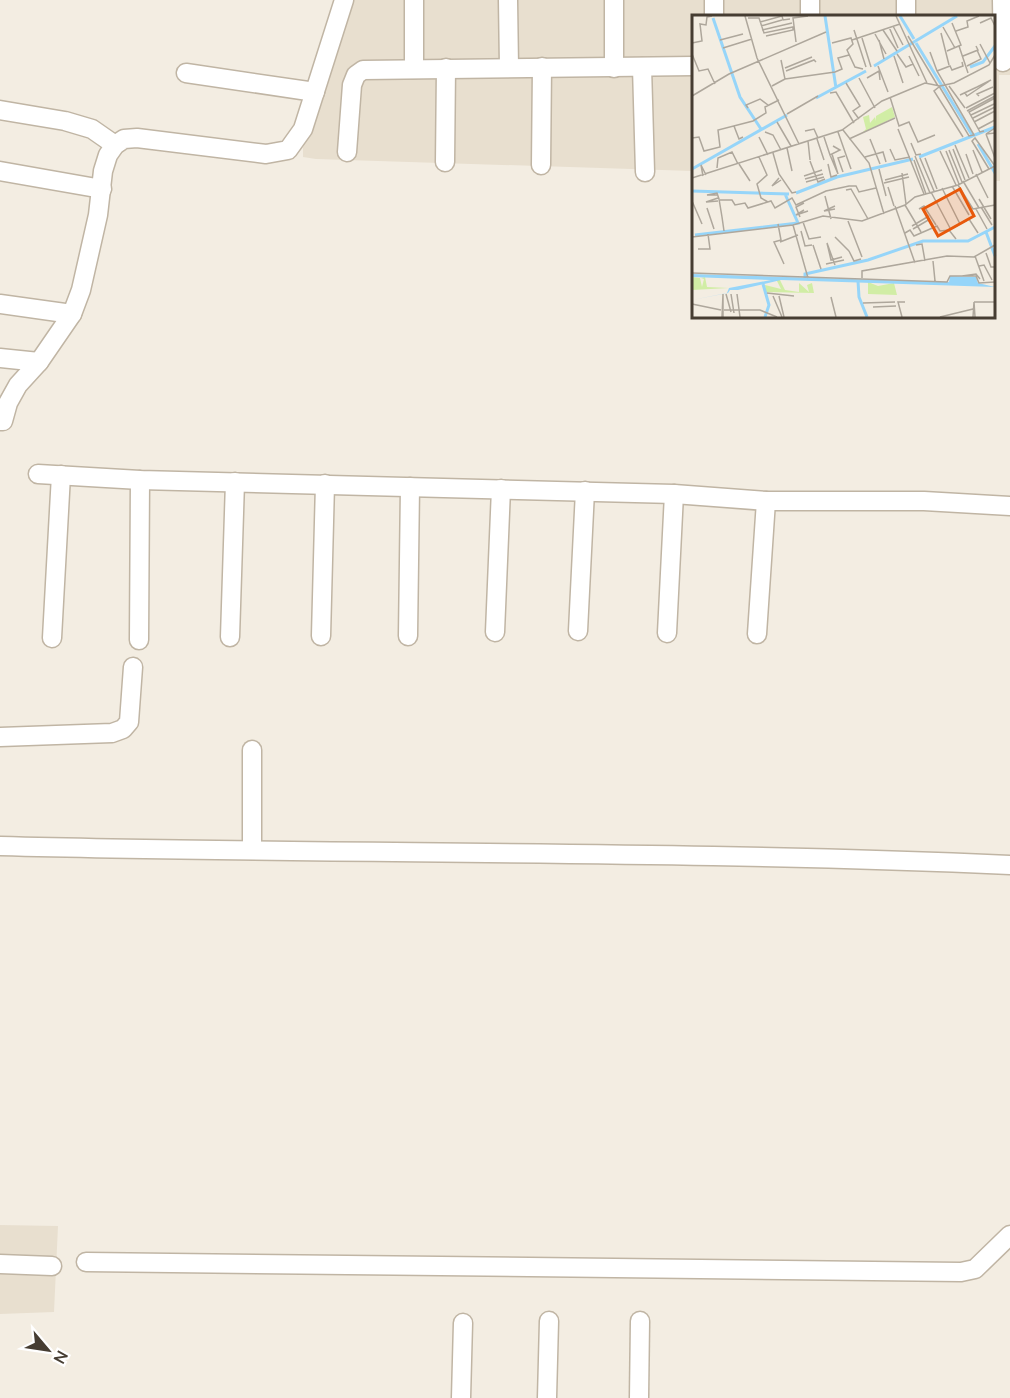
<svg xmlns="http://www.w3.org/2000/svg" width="1010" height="1398" viewBox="0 0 1010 1398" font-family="'Nunito Sans',sans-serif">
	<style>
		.residential { fill: #e8dfcf }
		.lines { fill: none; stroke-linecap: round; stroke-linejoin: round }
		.minor-casing { stroke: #c0b5a4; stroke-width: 21 }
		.minor { stroke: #fff; stroke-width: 18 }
		.inset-river { fill: none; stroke: #96d5f9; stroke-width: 3 }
		.inset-road { fill: none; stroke: #aea79c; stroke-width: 1.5 }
		.view { fill: #e8590c; fill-opacity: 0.15; stroke: #e8590c; stroke-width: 3 }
		.inset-edge { fill: none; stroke: #463d32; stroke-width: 3 }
	</style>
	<rect width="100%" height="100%" fill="#f3ede2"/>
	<g class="residential">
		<path d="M 349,0 L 1010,0 L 1010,75 L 999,75 L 1000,181 L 994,181 L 994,16 L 694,16 L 693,171 L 316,159 L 303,157 L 303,147 L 333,58 Z"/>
		<path d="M 0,1225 L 58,1226 L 54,1312 L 0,1314 Z"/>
	</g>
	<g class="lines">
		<g class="minor-casing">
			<g id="minor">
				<path d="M 414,0 L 414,69"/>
				<path d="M 508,0 L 509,67"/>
				<path d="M 614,0 L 614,68"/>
				<path d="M 714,0 L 714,16"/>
				<path d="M 906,0 L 906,16"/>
				<path d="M 1002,0 L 1003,62"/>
				<path d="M 810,16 L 810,0"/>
				<path d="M 642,67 L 645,172"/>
				<path d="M 186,73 L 315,92"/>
				<path d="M 0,110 L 65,121 L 92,129 L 115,145"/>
				<path d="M 347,152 L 352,85 L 356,75 L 363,70 L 694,66"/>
				<path d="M 445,162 L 446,68"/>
				<path d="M 541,165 L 542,67"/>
				<path d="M 0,171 L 102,189"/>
				<path d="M 0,304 L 72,314"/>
				<path d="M 0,358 L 39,362"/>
				<path d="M 0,421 L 3,421 L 8,403 L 18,385 L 39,362 L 72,314 L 81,290 L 98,215 L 103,171 L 108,155 L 115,145 L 124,139 L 137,138 L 266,154 L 288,150 L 303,129 L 344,0"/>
				<path d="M 38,474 L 140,480 L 674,494 L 766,501 L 924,501 L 1010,506"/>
				<path d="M 578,631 L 585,491"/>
				<path d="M 495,632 L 501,489"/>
				<path d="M 667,633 L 674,494"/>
				<path d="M 757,634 L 766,501"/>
				<path d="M 321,636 L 325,484"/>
				<path d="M 408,636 L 410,487"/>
				<path d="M 230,637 L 235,482"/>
				<path d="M 52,638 L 61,475"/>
				<path d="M 139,640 L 140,480"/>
				<path d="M 0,737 L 112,733 L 123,729 L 129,722 L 133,667"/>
				<path d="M 0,846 C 337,855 674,850 1010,865"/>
				<path d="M 252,850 L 252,750"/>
				<path d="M 86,1262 L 961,1272 L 975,1269 L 1010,1235"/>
				<path d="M 0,1264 L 52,1266"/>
				<path d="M 461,1398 L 463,1323"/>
				<path d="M 547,1398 L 549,1321"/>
				<path d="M 639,1398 L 640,1321"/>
			</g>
		</g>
		<use href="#minor" class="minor"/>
	</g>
	<g transform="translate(692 15)">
		<rect width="303" height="303" fill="#f3ede2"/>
		<path d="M 200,92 L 203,102 L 170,118 L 174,114 L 171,102 L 177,100 L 178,108 L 183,102 L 184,106 L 184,101 ZM 0,262 L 8,263 L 10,272 L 12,264 L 9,263 L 13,262 L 15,272 L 37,273 L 0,275 ZM 78,265 L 88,265 L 93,275 L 107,277 L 107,268 L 117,277 L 115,270 L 120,268 L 122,278 L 74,277 L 73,270 L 89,274 L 85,266 ZM 176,267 L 186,271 L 202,268 L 205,280 L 176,279 Z" fill="#d1eda5"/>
		<path d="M 0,259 L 257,267 L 258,261 L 284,262 L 286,268 L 303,272 L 89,265 L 46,275 L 38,275 L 36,278 L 0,285 L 35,278 L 37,273 L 79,265 L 0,262 Z" fill="#96d5f9"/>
		<path class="inset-river" d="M 133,1 L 144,73M 208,1 L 222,24M 21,3 L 48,82 L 69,114M 224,28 L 280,120M 182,51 L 265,1M 278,52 L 291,47 L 303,31M 124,83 L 174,56M 286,129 L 303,158M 227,142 L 303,112M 0,154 L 95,100M 0,176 L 97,179M 104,178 L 145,162 L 221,144M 294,217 L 303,241M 3,220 L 106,208 L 93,179M 113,263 L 113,259 L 176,245 L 231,226 L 276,226 L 303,212M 166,266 L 167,282 L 175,302M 71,269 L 77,290 L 73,302"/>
		<path class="inset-road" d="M 53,1 L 65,43 L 107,129M 204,1 L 235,68M 56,3 L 67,3 L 72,18 L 101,12 L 101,15 L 74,21M 68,7 L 90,1 L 91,5 L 98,4M 288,8 L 299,3 L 303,11M 69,11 L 90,5M 201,11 L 211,30M 197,12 L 206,33M 251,12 L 263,33M 70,15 L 100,8M 162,15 L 174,52M 191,15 L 205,36M 264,16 L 276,12 L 275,6 L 287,1M 249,18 L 257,50M 183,19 L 194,39M 216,21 L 246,71M 170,23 L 179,52M 28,25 L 51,19M 160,25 L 208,9M 187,25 L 192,44M 104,27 L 101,3 L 116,1M 0,28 L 10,26 L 8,9 L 14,10 L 15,2 L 20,1M 140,28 L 159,23 L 161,29 L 155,35 L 163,52 L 171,54M 288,29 L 298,48M 267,31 L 276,58M 31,33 L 60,24M 255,36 L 269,30 L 260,8M 238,37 L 245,56M 0,39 L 7,56 L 16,54 L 23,69M 205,39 L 214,52 L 221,49M 202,41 L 211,68M 217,41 L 227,61M 271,41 L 286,35 L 284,31M 186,51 L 196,77M 275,51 L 289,44 L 285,35M 93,53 L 120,42M 94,56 L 122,45 L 124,47M 167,63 L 183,93M 175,63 L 187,56 L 188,65M 93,64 L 143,57 L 150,54 L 146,43 L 157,40M 154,68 L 168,91 L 161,96 L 167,104M 80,71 L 93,64 L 89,45M 247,71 L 277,121 L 282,120 L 245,56 L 258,51 L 260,55 L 271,51 L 270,47M 257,71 L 273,93M 247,72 L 242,76 L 271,122M 138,78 L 144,77 L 162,108M 273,78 L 275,81 L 299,65 L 285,72M 268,80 L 285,72M 0,81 L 37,59 L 134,17M 287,81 L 285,79 L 301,72M 198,82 L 207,111 L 217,107 L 226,127 L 243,120M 56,93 L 54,90 L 68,84 L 76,90M 274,93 L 303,78M 275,96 L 303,81M 95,99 L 126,81M 279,100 L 302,89M 281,103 L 303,92M 85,107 L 99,131M 282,107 L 303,96M 42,111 L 47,124 L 51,122M 303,113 L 294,119 L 303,118M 206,114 L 232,179M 286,114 L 303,105M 151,115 L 177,148 L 192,199M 113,116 L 122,114 L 126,123M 292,116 L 288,117 L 277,97 L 303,83M 73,117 L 81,120 L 89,135M 146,117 L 159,154M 294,119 L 303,143M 67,122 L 76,140M 132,122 L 138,140 L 148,135 L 141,131M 0,123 L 7,122 L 12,136 L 28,132 L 26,115 L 61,106 L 74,98 L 73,92 L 87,85M 125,124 L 132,145M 157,124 L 203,103M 178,124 L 188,149M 116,126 L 118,145M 219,128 L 224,140 L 229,139M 263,130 L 277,163M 95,133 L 100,156M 198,134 L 203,145 L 218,142M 261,134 L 273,165M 257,135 L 270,167M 281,135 L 290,157M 248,136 L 264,170M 254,136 L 267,169M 81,138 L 87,159 L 100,178 L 104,177M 140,139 L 146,159M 274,139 L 281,159M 138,140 L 146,159M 223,141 L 238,178M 67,142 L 75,160 L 65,169 L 69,183 L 76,187M 173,142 L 191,137 L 194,147M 228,143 L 242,176M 233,143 L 245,174M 222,145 L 234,179M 118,146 L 126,167 L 133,164M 47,149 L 58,166M 136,149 L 139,162 L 145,160M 25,153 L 26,143 L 40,137 L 46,149M 187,154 L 194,181M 297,154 L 280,126 L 283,123 L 303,151M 151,157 L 146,143 L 153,141M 210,158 L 214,189M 284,159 L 296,183M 11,161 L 9,150 L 14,160M 112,161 L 130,155M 0,163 L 150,115 L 190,86 L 233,68 L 248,71 L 262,68 L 297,50 L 303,40M 87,163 L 80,171 L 89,165M 113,164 L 131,159M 193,165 L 216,159M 271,166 L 287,193M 114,167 L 132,162M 192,168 L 217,162M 266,170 L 281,194 L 303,190M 260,171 L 277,200M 196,172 L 202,191M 250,173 L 268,209M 154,175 L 159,174 L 176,204M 239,177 L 258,213M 25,180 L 15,180 L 25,178 L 27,184 L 30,202 L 32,216M 133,181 L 139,204M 26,183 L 14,187 L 26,186M 287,184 L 299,204M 28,185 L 40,185 L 43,190 L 53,188 L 56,193 L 79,186 L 83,193 L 100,183 L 104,190 L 134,176 L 157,171 L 164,171 L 167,177 L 184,173M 0,186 L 10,209M 213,190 L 229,217M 203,191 L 223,248M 289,192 L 300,210M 15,193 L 22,214M 143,194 L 132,196 L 143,191M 227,194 L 232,191 L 244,210M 284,194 L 295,214M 112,195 L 104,200 L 116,196M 108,202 L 104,192 L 112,188M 156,206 L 170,242M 111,207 L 117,224 L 129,222M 86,209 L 89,225 L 82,227 L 92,249M 101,210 L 116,263M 220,211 L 237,201M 221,214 L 238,204M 257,215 L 277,204 L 286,218M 109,216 L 113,231 L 120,230M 213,218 L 218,215 L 222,221 L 245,211 L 248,216 L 257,215 L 264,224M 0,222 L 101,210 L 131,201 L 170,206 L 213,190 L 223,182 L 266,170 L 303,151M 143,222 L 157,236M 88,227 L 106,220M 135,228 L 139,245 L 150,242M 135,228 L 143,250M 121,230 L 129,254M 224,230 L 230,229 L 233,246M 6,234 L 18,234 L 16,219M 157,236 L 162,246 L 169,244M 294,238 L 299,252 L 303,252M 283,241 L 292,266M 241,246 L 243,266M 134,249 L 152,245M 287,251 L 292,250 L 300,265M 0,258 L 255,267 L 258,261 L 284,261 L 287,268 L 303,267M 270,261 L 284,259 L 288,264M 170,263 L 170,256 L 255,241 L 282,242 L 303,230M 75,278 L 102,281M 34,279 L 39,297M 39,279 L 42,298M 45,279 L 48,302M 81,281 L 90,302M 87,281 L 92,302M 139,282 L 144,302M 282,287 L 303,287M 171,288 L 203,287M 0,289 L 29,295M 181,292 L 204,291M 32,295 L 68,295 L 85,302M 30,302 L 31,279 L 31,302M 210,302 L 206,287 L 213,287M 248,302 L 281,294M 281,302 L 282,287 L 283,302"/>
		<path class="view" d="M 268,174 L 282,201 L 246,221 L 231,194 Z"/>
		<rect width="303" height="303" class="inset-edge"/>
	</g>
	<g transform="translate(48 1350) rotate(119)" stroke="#ffffff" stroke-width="4.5" paint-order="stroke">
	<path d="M0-4.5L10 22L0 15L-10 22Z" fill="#463d32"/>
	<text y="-9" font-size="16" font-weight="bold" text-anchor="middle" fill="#463d32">N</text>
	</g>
</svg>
